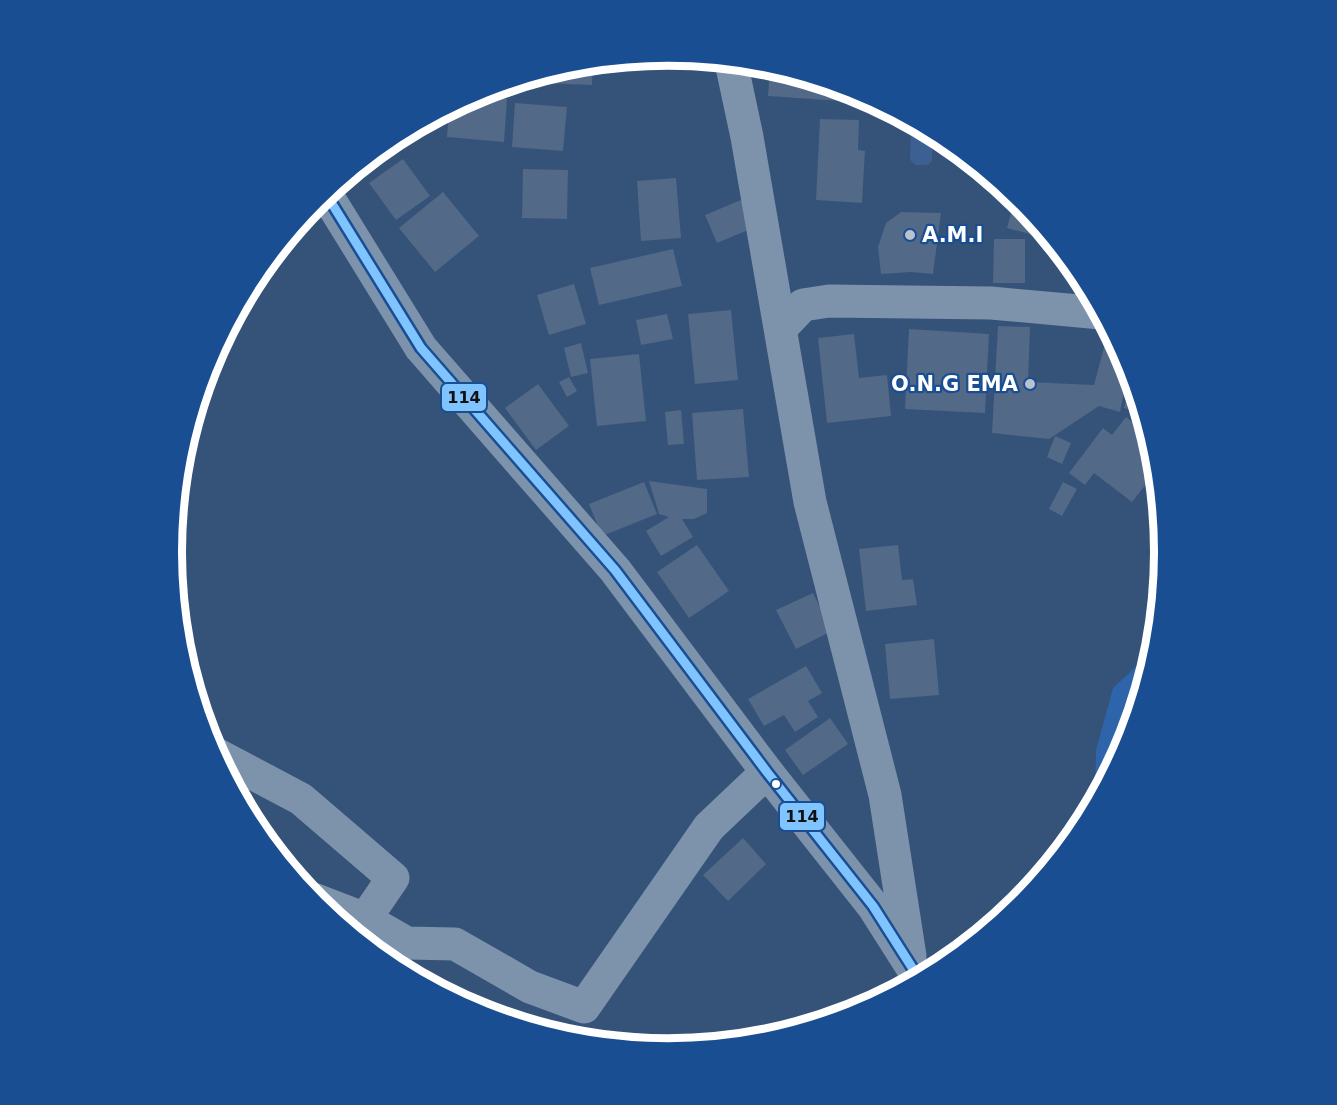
<svg xmlns="http://www.w3.org/2000/svg" width="1337" height="1105" viewBox="0 0 1337 1105" font-family="'DejaVu Sans',sans-serif">
	<style>
		.green { fill: #2e64a9 }
		.water { fill: #3b6091 }
		.building { fill: #526987 }
		.lines { fill: none; stroke-linecap: round; stroke-linejoin: round }
		.minor { stroke: #7d92ab; stroke-width: 33 }
		.bus-1-casing { stroke: #1a4e93; stroke-width: 14 }
		.bus-1 { stroke: #80c4ff; stroke-width: 9 }
		.poi-dot { fill: #b8c2d0; stroke: #1a4e93; stroke-width: 2 }
		.bus-dot { fill: #fff; stroke: #1a4e93; stroke-width: 2 }
		.labels { text-anchor: middle; stroke-width: 4.5; stroke-linejoin: round; paint-order: stroke }
		.poi-label { font-size: 21px; font-weight: bold; fill: #fff; stroke: #1a4e93; text-anchor: start }
		.rim { fill: none; stroke: #fff; stroke-width: 8 }
		.line-badge { stroke: #1a4e93; stroke-width: 2 }
		.pale-badge-label { font-size: 16px; text-anchor: middle; font-weight: bold; fill: #111 }
	</style>
	<rect width="100%" height="100%" fill="#355278"/>
	<path class="green" d="M 1156,648 L 1128,743 L 1095,804 L 1096,750 L 1113,688 Z"/>
	<path class="water" d="M 911,126 L 920,126 L 933,133 L 932,161 L 928,165 L 916,165 L 910,160 Z"/>
	<g class="building">
		<path d="M 593,63 L 592,85 L 517,82 L 572,65 Z"/>
		<path d="M 770,67 L 842,88 L 841,101 L 768,96 Z"/>
		<path d="M 472,97 L 507,99 L 504,142 L 447,137 L 449,109 Z"/>
		<path d="M 515,103 L 567,107 L 563,151 L 512,147 Z"/>
		<path d="M 820,119 L 859,120 L 858,150 L 865,151 L 862,203 L 816,200 Z"/>
		<path d="M 403,159 L 430,196 L 396,220 L 369,183 Z"/>
		<path d="M 523,169 L 568,170 L 567,219 L 522,218 Z"/>
		<path d="M 676,178 L 681,238 L 641,241 L 637,181 Z"/>
		<path d="M 443,192 L 479,236 L 435,272 L 399,228 Z"/>
		<path d="M 741,200 L 753,228 L 717,243 L 705,215 Z"/>
		<path d="M 1014,202 L 1023,205 L 1046,233 L 1045,238 L 1007,228 Z"/>
		<path d="M 901,212 L 941,213 L 933,274 L 911,272 L 881,274 L 878,247 L 886,223 Z"/>
		<path d="M 994,239 L 1025,239 L 1025,283 L 993,283 Z"/>
		<path d="M 673,249 L 682,286 L 599,305 L 590,268 Z"/>
		<path d="M 574,284 L 586,324 L 549,335 L 537,295 Z"/>
		<path d="M 731,310 L 738,380 L 695,384 L 688,314 Z"/>
		<path d="M 667,314 L 673,339 L 641,345 L 636,320 Z"/>
		<path d="M 998,326 L 1030,327 L 1028,382 L 1094,385 L 1106,340 L 1116,340 L 1129,368 L 1120,412 L 1099,406 L 1049,439 L 992,433 Z"/>
		<path d="M 909,329 L 989,334 L 985,413 L 905,409 Z"/>
		<path d="M 854,334 L 859,378 L 887,375 L 891,416 L 827,423 L 818,338 Z"/>
		<path d="M 581,343 L 588,373 L 571,377 L 564,348 Z"/>
		<path d="M 639,354 L 646,421 L 597,426 L 590,359 Z"/>
		<path d="M 569,377 L 577,391 L 567,397 L 559,382 Z"/>
		<path d="M 1132,378 L 1143,413 L 1124,408 Z"/>
		<path d="M 538,384 L 569,426 L 536,450 L 505,408 Z"/>
		<path d="M 743,409 L 749,477 L 697,480 L 692,413 Z"/>
		<path d="M 681,410 L 684,444 L 668,445 L 665,412 Z"/>
		<path d="M 1126,417 L 1150,436 L 1156,456 L 1155,464 L 1157,470 L 1132,502 L 1094,473 L 1085,485 L 1069,473 L 1103,428 L 1112,435 Z"/>
		<path d="M 1055,436 L 1071,443 L 1062,464 L 1047,457 Z"/>
		<path d="M 649,481 L 707,489 L 707,513 L 694,519 L 682,519 L 693,537 L 661,556 L 646,531 L 669,517 L 659,514 Z"/>
		<path d="M 644,482 L 657,514 L 602,536 L 589,504 Z"/>
		<path d="M 1063,482 L 1077,489 L 1062,516 L 1049,509 Z"/>
		<path d="M 697,545 L 729,591 L 689,618 L 657,572 Z"/>
		<path d="M 898,545 L 902,580 L 913,579 L 917,605 L 866,611 L 859,549 Z"/>
		<path d="M 813,593 L 832,631 L 796,649 L 776,610 Z"/>
		<path d="M 934,639 L 939,695 L 890,699 L 885,644 Z"/>
		<path d="M 806,666 L 822,693 L 808,701 L 818,717 L 795,732 L 784,715 L 764,726 L 748,699 Z"/>
		<path d="M 830,718 L 848,744 L 803,775 L 785,750 Z"/>
		<path d="M 743,838 L 766,864 L 728,901 L 703,875 Z"/>
	</g>
	<g class="lines">
		<g class="minor">
			<path d="M 731,62 L 747,137 L 810,502 L 885,795 L 910,956"/>
			<path d="M 326,194 L 421,348 L 615,570 L 767,772 L 873,906 L 913,969 L 916,981"/>
			<path d="M 781,328 L 803,305 L 829,301 L 991,303 L 1101,313"/>
			<path d="M 216,754 L 301,799 L 393,878 L 365,919 L 313,899"/>
			<path d="M 365,919 L 407,943 L 455,944 L 530,987 L 584,1007 L 709,827 L 767,772"/>
		</g>
		<g class="bus-1-casing">
			<path id="bus-1" d="M 326,194 L 421,348 L 615,570 L 767,772 L 873,906 L 913,969 L 916,981"/>
		</g>
		<use href="#bus-1" class="bus-1"/>
	</g>
	<g class="poi-dot">
		<circle cx="910" cy="235" r="6"/>
		<circle cx="1030" cy="384" r="6"/>
	</g>
	<circle class="bus-dot" cx="776" cy="784" r="5"/>
	<g class="labels">
		<g class="poi-label">
			<text x="922" y="242">A.M.I</text>
			<text x="1018" y="391" text-anchor="end">O.N.G EMA</text>
		</g>
	</g>
	<path d="M0 0H1337V1105H0ZM182 552a486 486 0 1 1 972 0a486 486 0 1 1-972 0Z" fill="#1a4e93" fill-rule="evenodd"/>
	<path class="rim" d="M182 552a486 486 0 1 1 972 0a486 486 0 1 1-972 0Z"/>
	<g class="line-badge">
		<rect x="441" y="383" width="46" height="29" rx="6" fill="#80c4ff"/>
		<rect x="779" y="802" width="46" height="29" rx="6" fill="#80c4ff"/>
	</g>
	<g class="pale-badge-label">
		<text x="464" y="403">114</text>
		<text x="802" y="822">114</text>
	</g>
</svg>
